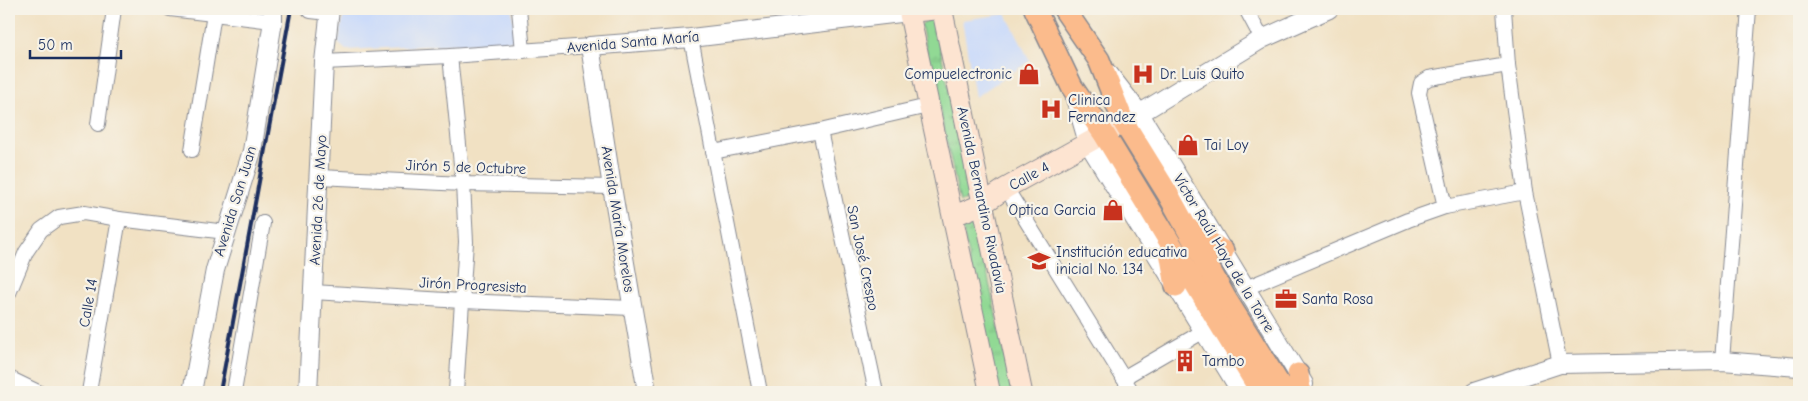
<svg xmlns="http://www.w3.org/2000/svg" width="1808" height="401" viewBox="0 0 1808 401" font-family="'Comic Neue',sans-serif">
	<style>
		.built { fill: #ccdbf9 }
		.grass { fill: url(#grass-tufts); stroke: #568479 }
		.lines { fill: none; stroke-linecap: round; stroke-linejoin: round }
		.minor-casing { stroke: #868890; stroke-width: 16 }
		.tertiary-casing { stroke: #868890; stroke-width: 20 }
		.secondary-casing { stroke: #868890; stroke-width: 22 }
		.primary-casing { stroke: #868890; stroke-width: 24 }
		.minor { stroke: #fff; stroke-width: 14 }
		.tertiary { stroke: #fff; stroke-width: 18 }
		.secondary { stroke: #fde4d1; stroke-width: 20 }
		.primary { stroke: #fbbb8c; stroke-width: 21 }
		.rail { stroke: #1b2f5e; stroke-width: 4 }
		.labels { text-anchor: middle; stroke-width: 4.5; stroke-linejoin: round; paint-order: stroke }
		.street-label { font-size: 15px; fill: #1b2f5e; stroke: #f7f3e8 }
		.poi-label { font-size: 15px; fill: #1b2f5e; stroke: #f7f3e8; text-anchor: start }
	</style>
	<defs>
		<pattern id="grass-tufts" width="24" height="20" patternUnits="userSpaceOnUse" patternTransform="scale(1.25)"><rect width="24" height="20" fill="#91d994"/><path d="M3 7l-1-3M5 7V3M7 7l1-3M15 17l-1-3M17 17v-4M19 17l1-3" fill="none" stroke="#7cbb82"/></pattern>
	</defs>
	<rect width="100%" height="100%" fill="#f7f3e8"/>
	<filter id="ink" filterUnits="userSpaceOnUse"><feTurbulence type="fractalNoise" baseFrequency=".02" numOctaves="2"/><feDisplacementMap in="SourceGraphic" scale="10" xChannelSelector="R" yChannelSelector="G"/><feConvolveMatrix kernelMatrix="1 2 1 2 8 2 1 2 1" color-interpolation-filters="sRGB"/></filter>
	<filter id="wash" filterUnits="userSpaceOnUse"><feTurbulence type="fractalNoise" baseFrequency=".0096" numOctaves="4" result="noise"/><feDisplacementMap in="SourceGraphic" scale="20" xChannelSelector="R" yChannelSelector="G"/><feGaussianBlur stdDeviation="1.12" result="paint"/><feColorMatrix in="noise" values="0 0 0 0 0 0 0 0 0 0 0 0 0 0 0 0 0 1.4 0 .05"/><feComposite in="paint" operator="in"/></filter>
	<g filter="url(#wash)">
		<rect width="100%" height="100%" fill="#f1e1c3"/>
		<g class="built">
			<path d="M 345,9 L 512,9 L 515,41 L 346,50 L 338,43 Z"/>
			<path d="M 768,9 L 847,9 L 773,18 Z"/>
			<path d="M 1006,14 L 1030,61 L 975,97 L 962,20 Z"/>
		</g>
		<g class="grass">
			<path d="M 932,19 L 934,20 L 972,197 L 970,199 L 960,202 L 921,25 L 925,21 Z"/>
			<path d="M 974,217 L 976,219 L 1012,392 L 996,392 L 961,222 Z"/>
		</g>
	</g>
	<g filter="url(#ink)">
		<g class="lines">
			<g class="minor-casing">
				<g id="minor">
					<path d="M 170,9 L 273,21"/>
					<path d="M 519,9 L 523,51"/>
					<path d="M 1246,9 L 1262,39"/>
					<path d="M 1504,9 L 1508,65 L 1525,192 L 1560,364"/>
					<path d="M 691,38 L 760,392"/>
					<path d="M 450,56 L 463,184 L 466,242 L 456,392"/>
					<path d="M 324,62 L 450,56 L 590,46"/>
					<path d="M 98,124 L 114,9"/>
					<path d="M 820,131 L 876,392"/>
					<path d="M 192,150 L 214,14"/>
					<path d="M 713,152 L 820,131 L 928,106"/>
					<path d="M 319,177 L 463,184 L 612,187"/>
					<path d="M 1006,188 L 1132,392"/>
					<path d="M 1445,207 L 1419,93 L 1421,83 L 1429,78 L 1508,65"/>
					<path d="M 1246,288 L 1408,220 L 1445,207 L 1525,192"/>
					<path d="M 313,292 L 462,301 L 632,308"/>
					<path d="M 9,293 L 26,252 L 41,230 L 59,217 L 84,213 L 119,219 L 226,232"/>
					<path d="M 1722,361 L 1749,9"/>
					<path d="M 9,378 L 38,392"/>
					<path d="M 1123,378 L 1204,331"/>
					<path d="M 89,392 L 119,219"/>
					<path d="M 234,392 L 263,223"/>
				</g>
			</g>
			<g class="tertiary-casing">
				<g id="tertiary">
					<path d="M 311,9 L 329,11"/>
					<path d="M 1109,74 L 1140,114 L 1304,384"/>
					<path d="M 1075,98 L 1088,143 L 1241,392"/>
					<path d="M 1129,120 L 1262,39 L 1329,9"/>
					<path d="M 192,392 L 215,270 L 252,151 L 273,21 L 273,9"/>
					<path d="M 308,392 L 324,62 L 330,9"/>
					<path d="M 647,392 L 612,187 L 590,46 L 691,38 L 909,12"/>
					<path d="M 1474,392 L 1560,364 L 1722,361 L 1799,367"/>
				</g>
			</g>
			<g class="secondary-casing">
				<g id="secondary">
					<path d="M 940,9 L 909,12 L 990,392"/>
					<path d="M 942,9 L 1022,392"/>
					<path d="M 953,216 L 983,204 L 1006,188 L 1118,126"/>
				</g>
			</g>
			<g class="primary-casing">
				<g id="primary">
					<path d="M 1035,9 L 1072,87 L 1104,134 L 1261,392"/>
					<path d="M 1064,9 L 1099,60 L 1124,123 L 1168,194 L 1226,299 L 1284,392"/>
					<path d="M 1187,228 L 1223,251"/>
					<path d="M 1170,252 L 1176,286"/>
					<path d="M 1298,374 L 1300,392"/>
				</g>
			</g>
			<use href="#minor" class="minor"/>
			<use href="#tertiary" class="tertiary"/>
			<use href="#secondary" class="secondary"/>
			<use href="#primary" class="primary"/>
			<path class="rail" d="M 220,392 L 291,9"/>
		</g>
	</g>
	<defs>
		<g id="shop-bare" transform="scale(1.725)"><path d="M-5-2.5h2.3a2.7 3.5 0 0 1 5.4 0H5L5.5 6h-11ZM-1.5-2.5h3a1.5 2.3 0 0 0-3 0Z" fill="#c8321e" stroke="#f7f3e8" stroke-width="2.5" paint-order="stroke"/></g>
		<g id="hospital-bare" transform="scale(1.725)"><path d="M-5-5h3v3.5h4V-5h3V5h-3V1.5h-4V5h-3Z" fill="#c8321e" stroke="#f7f3e8" stroke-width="2.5" paint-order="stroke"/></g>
		<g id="school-bare" transform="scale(1.725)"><path d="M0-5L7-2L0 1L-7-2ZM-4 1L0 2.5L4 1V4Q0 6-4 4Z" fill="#c8321e" stroke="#f7f3e8" stroke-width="2.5" paint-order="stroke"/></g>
		<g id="office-bare" transform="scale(1.725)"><path d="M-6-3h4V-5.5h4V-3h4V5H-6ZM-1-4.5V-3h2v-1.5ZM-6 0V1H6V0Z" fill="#c8321e" stroke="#f7f3e8" stroke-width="2.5" paint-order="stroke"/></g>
		<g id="building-bare" transform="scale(1.725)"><path d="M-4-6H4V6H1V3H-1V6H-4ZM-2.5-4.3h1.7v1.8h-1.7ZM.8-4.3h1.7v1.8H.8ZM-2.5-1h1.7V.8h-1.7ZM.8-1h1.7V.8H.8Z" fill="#c8321e" stroke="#f7f3e8" stroke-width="2.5" paint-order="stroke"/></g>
	</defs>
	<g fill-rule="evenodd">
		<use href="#shop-bare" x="1029" y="74"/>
		<use href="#hospital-bare" x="1143" y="74"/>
		<use href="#hospital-bare" x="1051" y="109"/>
		<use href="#shop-bare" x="1188" y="145"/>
		<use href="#shop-bare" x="1113" y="210"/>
		<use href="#school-bare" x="1039" y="261"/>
		<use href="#office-bare" x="1286" y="299"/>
		<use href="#building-bare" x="1185" y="361"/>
	</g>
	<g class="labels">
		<g class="street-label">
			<text transform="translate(633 42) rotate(-5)" y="5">Avenida Santa María</text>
			<text transform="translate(466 167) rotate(2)" y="5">Jirón 5 de Octubre</text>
			<text transform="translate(1029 176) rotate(-29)" y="5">Calle 4</text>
			<text transform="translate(318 200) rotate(-87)" y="5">Avenida 26 de Mayo</text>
			<text transform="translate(982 200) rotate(78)" y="5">Avenida Bernardino Rivadavia</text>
			<text transform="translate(235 201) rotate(-73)" y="5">Avenida San Juan</text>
			<text transform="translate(618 219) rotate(81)" y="5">Avenida María Morelos</text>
			<text transform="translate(1224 253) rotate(59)" y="5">Víctor Raúl Haya de la Torre</text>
			<text transform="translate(863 258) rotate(78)" y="5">San José Crespo</text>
			<text transform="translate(473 285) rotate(3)" y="5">Jirón Progresista</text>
			<text transform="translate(88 303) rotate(-80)" y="5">Calle 14</text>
		</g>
		<g class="poi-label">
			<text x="1012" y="79" text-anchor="end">Compuelectronic</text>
			<text x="1160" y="79">Dr. Luis Quito</text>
			<text x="1068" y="105">Clinica<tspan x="1068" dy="17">Fernandez</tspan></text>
			<text x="1204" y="150">Tai Loy</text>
			<text x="1096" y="215" text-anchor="end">Optica Garcia</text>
			<text x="1056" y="257">Institución educativa<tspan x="1056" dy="17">inicial No. 134</tspan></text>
			<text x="1302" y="304">Santa Rosa</text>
			<text x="1202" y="366">Tambo</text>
		</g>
	</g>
	<rect width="1808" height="401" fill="none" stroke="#f7f3e8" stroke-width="30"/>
	<path d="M30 50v8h91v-8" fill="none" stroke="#1b2f5e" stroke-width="2.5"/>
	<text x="38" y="50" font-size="15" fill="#1b2f5e" stroke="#f7f3e8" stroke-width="4" paint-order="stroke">50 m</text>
</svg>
